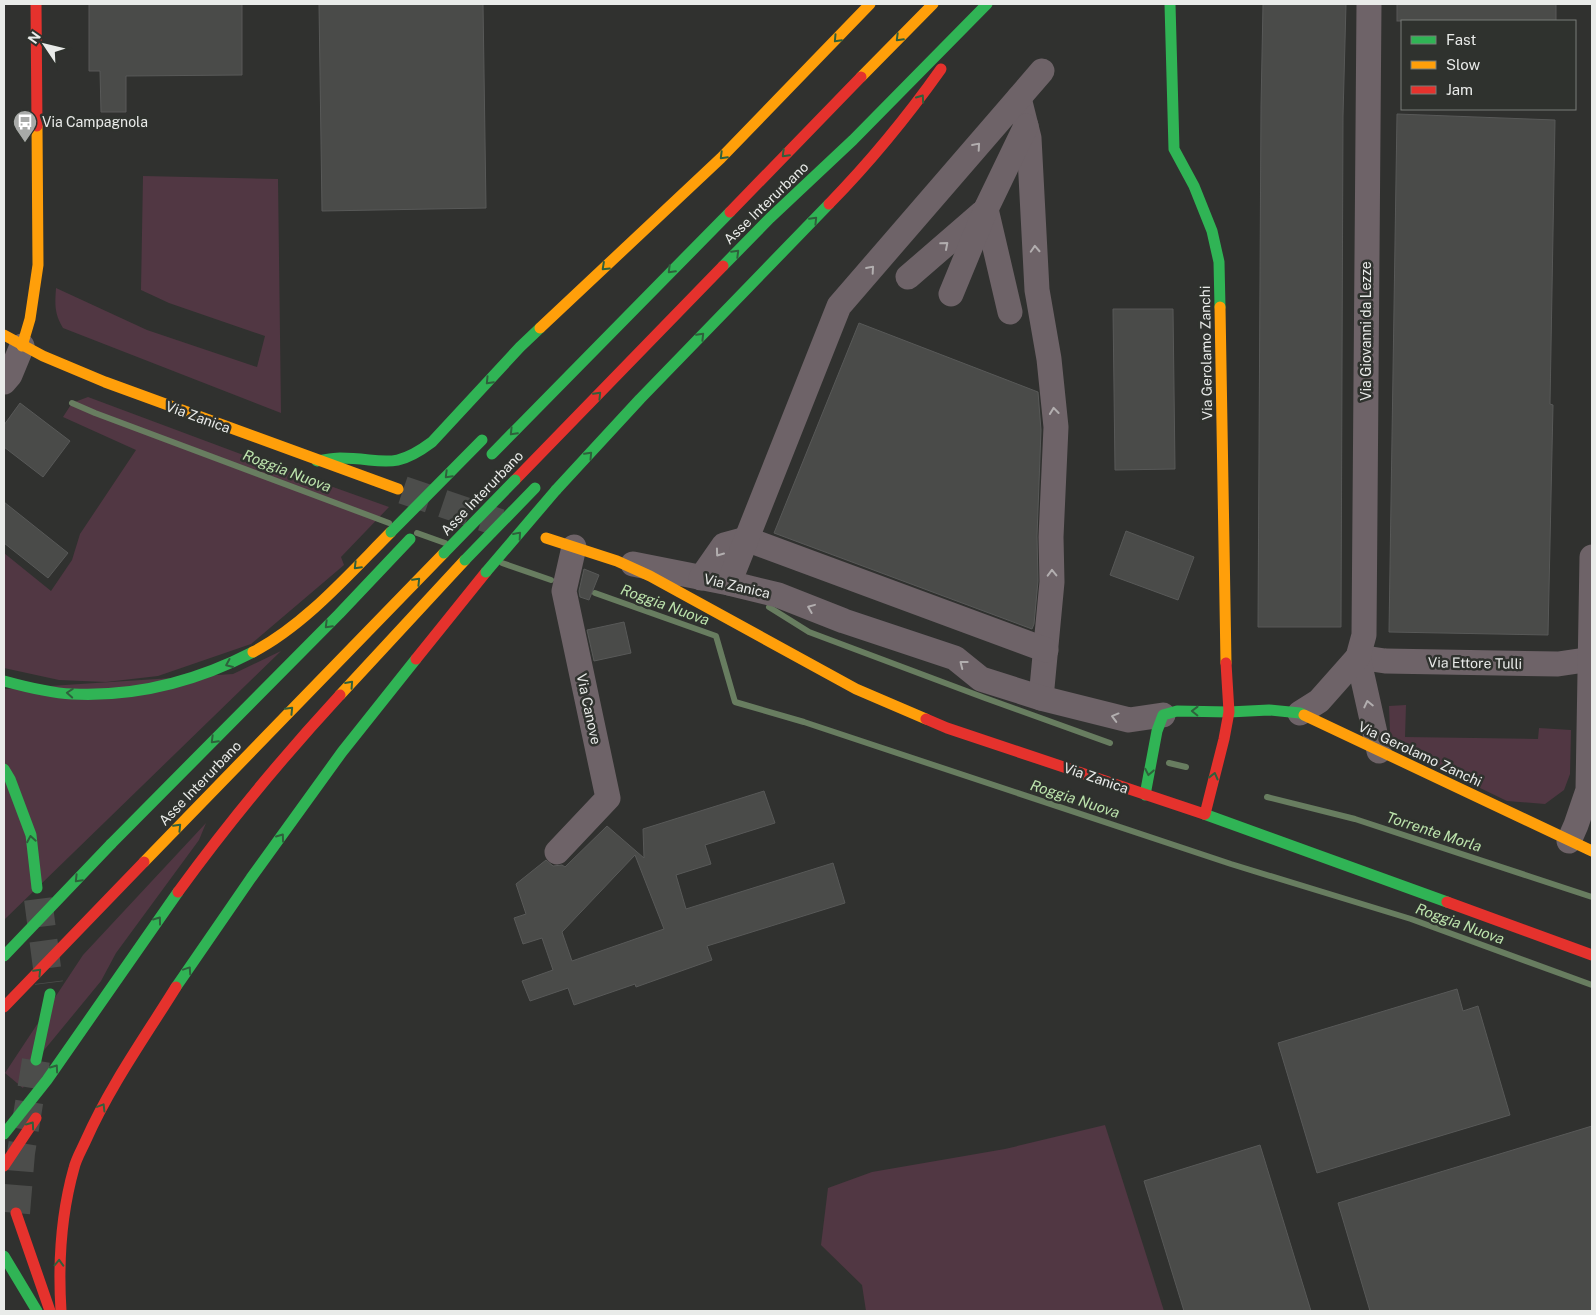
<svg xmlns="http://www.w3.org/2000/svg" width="1596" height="1315" viewBox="0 0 1596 1315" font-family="'Public Sans',sans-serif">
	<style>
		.green { fill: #513743 }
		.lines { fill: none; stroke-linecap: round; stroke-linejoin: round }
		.stream { stroke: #687d60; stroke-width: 6 }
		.building { fill: #4a4b49; stroke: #585958; fill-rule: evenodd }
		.secondary-tunnel { stroke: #4c4d4b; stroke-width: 28; stroke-dasharray: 28 14; stroke-linecap: butt }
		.highway-tunnel { stroke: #4c4d4b; stroke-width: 28; stroke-dasharray: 28 14; stroke-linecap: butt }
		.street { stroke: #6e6368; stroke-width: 25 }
		.fast { stroke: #30b455; stroke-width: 11 }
		.slow { stroke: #ff9f0a; stroke-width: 11 }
		.jam { stroke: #e5322d; stroke-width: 11 }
		.fast-bridge { stroke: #30b455; stroke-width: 11 }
		.jam-bridge { stroke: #e5322d; stroke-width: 11 }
		.oneway { stroke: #2f603c }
		.oneway2 { stroke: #b2aeaf }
		.labels { text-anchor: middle; stroke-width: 5; stroke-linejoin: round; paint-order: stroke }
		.poi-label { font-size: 14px; fill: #e9ebe9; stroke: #2f322e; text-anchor: start }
		.street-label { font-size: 14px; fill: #e9ebe9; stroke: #2f322e }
		.water-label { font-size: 15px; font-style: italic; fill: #bde4ad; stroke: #2f322e }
	</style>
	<rect width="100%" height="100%" fill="#30312f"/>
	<g class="green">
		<path d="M 143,176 L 278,179 L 281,413 L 63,328 C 54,313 55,304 56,288 L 147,330 L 257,367 L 265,336 L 169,303 L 141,290 Z"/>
		<path d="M 88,397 L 246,456 L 389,507 L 341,557 L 344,565 L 251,644 L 158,676 L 106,682 L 59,680 L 4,668 L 4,553 L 51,591 L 72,560 L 80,534 L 136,450 L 63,417 L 72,403 Z"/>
		<path d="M 281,651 L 4,920 L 4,689 L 233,674 Z"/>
		<path d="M 1406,705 L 1405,737 L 1538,739 L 1539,728 L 1571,730 L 1570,774 L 1564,790 L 1545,804 L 1507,801 L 1395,747 L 1390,733 L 1389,706 Z"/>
		<path d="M 206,823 L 199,840 L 116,953 L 101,981 L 36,1060 L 23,1088 L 5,1073 L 83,955 Z"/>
		<path d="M 1105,1125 L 1164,1311 L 866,1311 L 862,1285 L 821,1245 L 828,1188 L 872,1172 L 1005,1149 Z"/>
	</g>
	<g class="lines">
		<g class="stream">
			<path d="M 72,403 L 95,413 L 389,523"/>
			<path d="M 417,533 L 445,543"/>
			<path d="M 502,563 L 551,580"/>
			<path d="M 595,593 L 716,636 L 735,702 L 804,722 L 1231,864 L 1411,919 L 1592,985"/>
			<path d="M 769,607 L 809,632 L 985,698 L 1110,743"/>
			<path d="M 1169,763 L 1186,767"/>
			<path d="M 1267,797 L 1355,819 L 1592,897"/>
		</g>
	</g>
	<g class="building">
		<path d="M 89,4 L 242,4 L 242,75 L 126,76 L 126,112 L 101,112 L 100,71 L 89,71 Z"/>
		<path d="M 319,4 L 483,4 L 486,208 L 322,211 Z"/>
		<path d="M 1263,4 L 1346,4 L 1343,116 L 1341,627 L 1258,627 L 1261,107 Z"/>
		<rect x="1397" y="4" width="159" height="17"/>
		<path d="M 1397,114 L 1555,120 L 1550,404 L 1553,405 L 1548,635 L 1389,632 Z"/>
		<path d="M 1113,309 L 1173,309 L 1175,469 L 1115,470 Z"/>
		<path d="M 859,323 L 1038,392 L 1041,430 L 1037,536 L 1038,581 L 1034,624 L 1032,629 L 774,533 Z"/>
		<path d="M 20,403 L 70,441 L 43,477 L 4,447 L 4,425 Z"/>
		<path d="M 4,502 L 68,553 L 48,578 L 4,543 Z"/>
		<path d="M 1126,531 L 1194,557 L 1178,600 L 1110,575 Z"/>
		<path d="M 584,569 L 599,575 L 589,600 L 580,597 L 579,591 Z"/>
		<path d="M 624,622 L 631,653 L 594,661 L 587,630 Z"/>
		<path d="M 764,791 L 775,823 L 705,845 L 711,864 L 676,875 L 686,909 L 833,863 L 845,903 L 707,946 L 712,960 L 636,987 L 635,984 L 574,1005 L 568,988 L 530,1001 L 522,981 L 553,970 L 542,938 L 523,944 L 514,918 L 526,914 L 516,884 L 546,860 L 553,866 L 562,865 L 565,867 L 607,826 L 644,858 L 643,829 ZM 635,855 L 664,929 L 572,961 L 562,932 Z"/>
		<path d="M 1457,989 L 1463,1011 L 1478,1006 L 1510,1115 L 1317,1173 L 1278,1043 Z"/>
		<path d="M 1592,1126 L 1592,1311 L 1370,1311 L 1338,1203 Z"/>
		<path d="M 1260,1145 L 1311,1311 L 1184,1311 L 1144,1181 Z"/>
	</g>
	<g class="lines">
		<path class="secondary-tunnel" d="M 403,490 L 500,523"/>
		<g class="highway-tunnel">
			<path d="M 38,899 L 49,983"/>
			<path d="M 16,1213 L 21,1153 L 36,1060"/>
		</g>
		<g class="street">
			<path d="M 1019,98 L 1029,138 L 1037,290 L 1049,359 L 1056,427 L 1051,537 L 1052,582 L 1041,698"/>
			<path d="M 986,209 L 1010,312"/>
			<path d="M 908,277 L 982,213"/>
			<path d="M 951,294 L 986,209 L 1026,126"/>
			<path d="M 4,382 L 10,375 L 22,346"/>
			<path d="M 633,564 L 729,583 L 778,595 L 844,621 L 955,658 L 981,679 L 1041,698 L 1129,720 L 1163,715"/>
			<path d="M 701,578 L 724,545 L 746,539 L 1046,650"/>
			<path d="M 729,583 L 839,306 L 1042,71"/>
			<path d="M 1358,657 L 1385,661 L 1558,664 L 1592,659"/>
			<path d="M 1358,657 L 1379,751"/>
			<path d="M 1300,713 L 1319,701 L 1358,657 L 1364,635 L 1369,4"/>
			<path d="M 1569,841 L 1576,825 L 1588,790 L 1592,557"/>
			<path d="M 557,852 L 608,798 L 564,591 L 574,547"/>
		</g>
		<g class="fast">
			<path d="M 1170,4 L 1174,149 L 1194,186 L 1212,231 L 1219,262 L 1220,307"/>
			<path d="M 723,266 L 770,218 L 853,140 L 987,4"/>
			<path d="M 492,454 L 730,212"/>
			<path d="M 317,461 C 325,460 332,458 340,458 C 383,458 392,472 432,442 L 520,347 L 540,328"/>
			<path d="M 556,490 L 640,399 L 829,204"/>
			<path d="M 4,681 C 26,687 49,693 72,694 C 135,697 197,681 253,652"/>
			<path d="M 4,769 L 10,779 L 31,835 L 37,888"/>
			<path d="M 1145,795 L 1157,731 L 1163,715 L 1177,711 L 1229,712 L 1269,710 L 1300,713 L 1304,715"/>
			<path d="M 1204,814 L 1447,902"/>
			<path d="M 111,844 L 339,614 L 410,539"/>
			<path d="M 176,987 L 251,878 L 342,752 L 416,659"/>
			<path d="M 36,1060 L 50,994"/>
			<path d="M 4,1134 L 47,1080 L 178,892"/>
			<path d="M 4,1256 L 37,1311"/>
		</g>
		<g class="slow">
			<path d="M 861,77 L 933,4"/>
			<path d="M 1220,307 L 1226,663"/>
			<path d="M 540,328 L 721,158 L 870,4"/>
			<path d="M 4,335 L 43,356 L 105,382 L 398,489"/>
			<path d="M 22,346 L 30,319 L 38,265 L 37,126"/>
			<path d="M 546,538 L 617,561 L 650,576 L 856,689 L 926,719"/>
			<path d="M 253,652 C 305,625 350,573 391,532"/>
			<path d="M 340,695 L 465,560"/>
			<path d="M 1304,715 L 1592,851"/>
			<path d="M 144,862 L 444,553"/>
		</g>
		<g class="jam">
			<path d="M 36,4 L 37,126"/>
			<path d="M 829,204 C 870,162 907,117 941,69"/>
			<path d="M 730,212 L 861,77"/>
			<path d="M 515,480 L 723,266"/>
			<path d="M 416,659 L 486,572"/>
			<path d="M 926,719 L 947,728 L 1204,814"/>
			<path d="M 1205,814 L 1224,739 L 1229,712 L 1226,663"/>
			<path d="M 178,892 C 228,823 282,758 340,695"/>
			<path d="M 1447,902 L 1592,955"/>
			<path d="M 4,1166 L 36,1118"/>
			<path d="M 16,1213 L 50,1311"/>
			<path d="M 61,1311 C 58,1263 61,1214 74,1168 C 76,1159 82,1149 86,1140 C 110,1086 145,1037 176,987"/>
		</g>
		<g class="fast-bridge">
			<path d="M 391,532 L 482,440"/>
			<path d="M 444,553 L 515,480"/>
			<path d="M 465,560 L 535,488"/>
			<path d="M 486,572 L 556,490"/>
			<path d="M 4,956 L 111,844"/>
		</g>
		<path class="jam-bridge" d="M 4,1007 L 144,862"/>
	</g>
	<defs><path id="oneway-chevron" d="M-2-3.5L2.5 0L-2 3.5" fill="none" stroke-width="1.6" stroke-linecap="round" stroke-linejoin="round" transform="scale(1.25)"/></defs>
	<g class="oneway">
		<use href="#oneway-chevron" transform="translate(899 38) rotate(135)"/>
		<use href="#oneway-chevron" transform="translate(837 39) rotate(133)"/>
		<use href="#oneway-chevron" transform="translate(921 98) rotate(-55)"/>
		<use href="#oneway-chevron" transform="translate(785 154) rotate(135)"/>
		<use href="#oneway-chevron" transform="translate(723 156) rotate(135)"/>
		<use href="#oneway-chevron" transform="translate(814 220) rotate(-46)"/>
		<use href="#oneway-chevron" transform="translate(736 253) rotate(-45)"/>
		<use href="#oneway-chevron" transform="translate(605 267) rotate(137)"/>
		<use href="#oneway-chevron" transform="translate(671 270) rotate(135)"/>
		<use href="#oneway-chevron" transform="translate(701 336) rotate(-46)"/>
		<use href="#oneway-chevron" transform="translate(489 381) rotate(133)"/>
		<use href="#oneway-chevron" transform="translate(598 395) rotate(-46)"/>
		<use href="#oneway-chevron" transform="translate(513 432) rotate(134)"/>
		<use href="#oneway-chevron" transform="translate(589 455) rotate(-47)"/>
		<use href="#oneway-chevron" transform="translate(448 475) rotate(135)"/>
		<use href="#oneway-chevron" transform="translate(518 535) rotate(-49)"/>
		<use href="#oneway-chevron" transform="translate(357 566) rotate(135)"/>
		<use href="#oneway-chevron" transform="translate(417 581) rotate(-46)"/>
		<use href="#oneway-chevron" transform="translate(328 625) rotate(135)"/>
		<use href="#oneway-chevron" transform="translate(229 664) rotate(156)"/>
		<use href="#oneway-chevron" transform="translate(350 684) rotate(-48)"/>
		<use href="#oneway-chevron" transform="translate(70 693) rotate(-176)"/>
		<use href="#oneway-chevron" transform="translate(290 710) rotate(-46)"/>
		<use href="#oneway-chevron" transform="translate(1195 711) rotate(-179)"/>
		<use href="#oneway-chevron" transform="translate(214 740) rotate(135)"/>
		<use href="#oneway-chevron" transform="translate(1149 772) rotate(101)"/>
		<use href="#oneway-chevron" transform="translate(1214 776) rotate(-76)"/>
		<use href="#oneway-chevron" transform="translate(178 827) rotate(-46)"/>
		<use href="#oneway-chevron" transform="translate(281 837) rotate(-54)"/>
		<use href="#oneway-chevron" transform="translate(31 839) rotate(-100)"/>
		<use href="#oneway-chevron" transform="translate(78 879) rotate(134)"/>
		<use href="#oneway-chevron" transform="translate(158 920) rotate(-54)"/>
		<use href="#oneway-chevron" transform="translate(188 970) rotate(-56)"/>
		<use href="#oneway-chevron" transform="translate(38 972) rotate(-46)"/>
		<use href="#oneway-chevron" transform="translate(55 1068) rotate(-55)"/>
		<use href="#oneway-chevron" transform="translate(102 1107) rotate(-59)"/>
		<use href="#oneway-chevron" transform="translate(31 1125) rotate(-55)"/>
		<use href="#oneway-chevron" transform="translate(59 1263) rotate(-88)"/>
	</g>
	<g class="oneway2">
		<use href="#oneway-chevron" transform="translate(977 146) rotate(-49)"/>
		<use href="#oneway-chevron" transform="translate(945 245) rotate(-41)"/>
		<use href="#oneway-chevron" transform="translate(1035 249) rotate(-93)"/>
		<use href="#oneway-chevron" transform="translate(871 269) rotate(-49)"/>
		<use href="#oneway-chevron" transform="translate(1054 411) rotate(-96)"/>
		<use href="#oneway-chevron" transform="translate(719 553) rotate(126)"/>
		<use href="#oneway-chevron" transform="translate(1052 573) rotate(-91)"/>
		<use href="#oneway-chevron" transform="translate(811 608) rotate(-158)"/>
		<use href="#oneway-chevron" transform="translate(963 664) rotate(-142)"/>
		<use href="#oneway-chevron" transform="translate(1368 704) rotate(-103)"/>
		<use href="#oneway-chevron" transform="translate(1115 717) rotate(-165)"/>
	</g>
	<defs>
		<g id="bus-pin" transform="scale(1.25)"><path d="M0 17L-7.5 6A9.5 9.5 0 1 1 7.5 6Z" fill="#a8aaa8" stroke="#2f322e"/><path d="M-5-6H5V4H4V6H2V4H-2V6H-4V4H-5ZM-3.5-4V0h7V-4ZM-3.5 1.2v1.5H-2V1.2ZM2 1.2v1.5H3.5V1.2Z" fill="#fff"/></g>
	</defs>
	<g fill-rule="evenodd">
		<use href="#bus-pin" x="25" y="122"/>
	</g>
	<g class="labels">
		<g class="poi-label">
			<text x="42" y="127">Via Campagnola</text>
		</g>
		<g class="street-label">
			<text transform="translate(766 203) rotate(-44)" y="5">Asse Interurbano</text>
			<text transform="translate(1366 331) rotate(-90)" y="5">Via Giovanni da Lezze</text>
			<text transform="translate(1206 353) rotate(-91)" y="5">Via Gerolamo Zanchi</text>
			<text transform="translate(198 417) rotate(20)" y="5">Via Zanica</text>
			<text transform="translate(482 493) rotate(-46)" y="5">Asse Interurbano</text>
			<text transform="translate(737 586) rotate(13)" y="5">Via Zanica</text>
			<text transform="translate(1475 663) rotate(1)" y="5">Via Ettore Tulli</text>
			<text transform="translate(589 709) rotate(78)" y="5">Via Canove</text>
			<text transform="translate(1420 754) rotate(25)" y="5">Via Gerolamo Zanchi</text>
			<text transform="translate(1096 778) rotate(19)" y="5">Via Zanica</text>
			<text transform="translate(200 783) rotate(-46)" y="5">Asse Interurbano</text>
		</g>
		<g class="water-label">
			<text transform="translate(287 471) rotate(21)" y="5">Roggia Nuova</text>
			<text transform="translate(665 605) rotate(20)" y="5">Roggia Nuova</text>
			<text transform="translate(1075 799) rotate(18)" y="5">Roggia Nuova</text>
			<text transform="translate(1434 832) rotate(18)" y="5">Torrente Morla</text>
			<text transform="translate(1460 924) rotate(20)" y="5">Roggia Nuova</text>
		</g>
	</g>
	<rect width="1596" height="1315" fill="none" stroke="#e9ebe9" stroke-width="10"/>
	<rect x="1401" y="20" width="175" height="90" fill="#2f322e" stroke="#797c79"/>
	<rect x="1411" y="36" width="25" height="8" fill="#30b455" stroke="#797c79"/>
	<text x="1446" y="45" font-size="15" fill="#e9ebe9">Fast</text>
	<rect x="1411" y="61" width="25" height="8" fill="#ff9f0a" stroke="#797c79"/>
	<text x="1446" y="70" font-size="15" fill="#e9ebe9">Slow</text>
	<rect x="1411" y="86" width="25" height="8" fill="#e5322d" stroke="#797c79"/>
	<text x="1446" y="95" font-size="15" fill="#e9ebe9">Jam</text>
	<g transform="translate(45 45) rotate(305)" stroke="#2f322e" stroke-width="4" paint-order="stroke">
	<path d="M0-4L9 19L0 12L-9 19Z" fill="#e9ebe9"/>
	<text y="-8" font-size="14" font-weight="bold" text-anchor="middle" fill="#e9ebe9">N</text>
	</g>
</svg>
